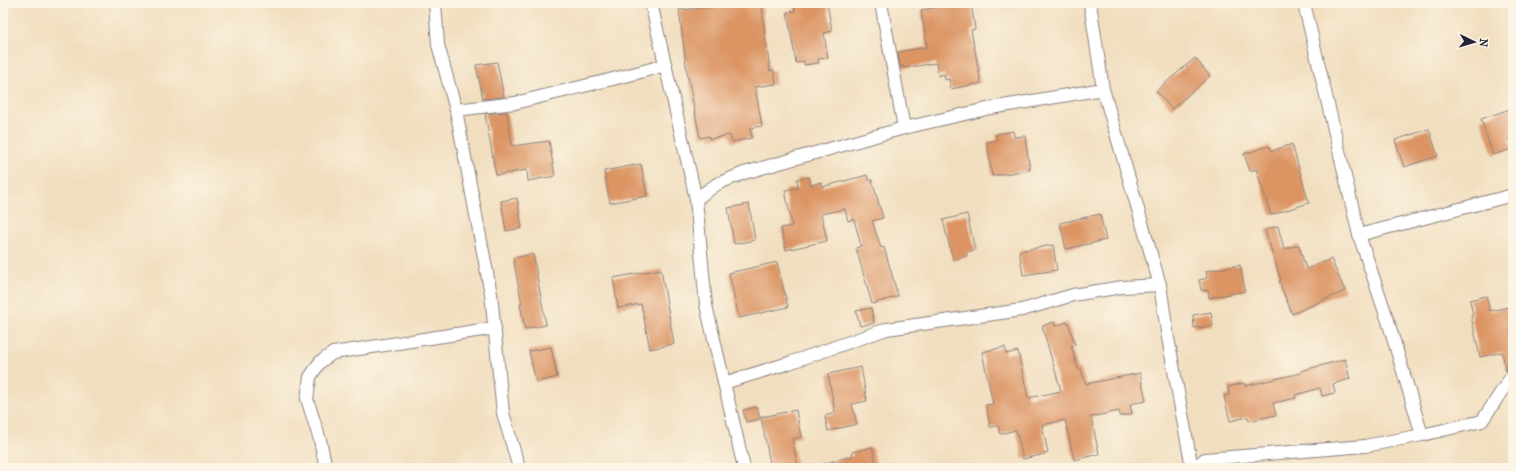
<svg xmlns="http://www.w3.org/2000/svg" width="1516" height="471" viewBox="0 0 1516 471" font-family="'IM FELL French Canon',serif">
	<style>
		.building { fill: #dc9463 }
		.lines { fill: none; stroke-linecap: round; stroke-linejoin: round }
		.street-casing { stroke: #8a807d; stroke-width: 14 }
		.street { stroke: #fff; stroke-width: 12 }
	</style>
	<rect width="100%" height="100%" fill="#fcf5e5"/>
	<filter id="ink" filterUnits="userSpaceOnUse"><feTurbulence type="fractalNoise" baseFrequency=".025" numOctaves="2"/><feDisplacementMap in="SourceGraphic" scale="8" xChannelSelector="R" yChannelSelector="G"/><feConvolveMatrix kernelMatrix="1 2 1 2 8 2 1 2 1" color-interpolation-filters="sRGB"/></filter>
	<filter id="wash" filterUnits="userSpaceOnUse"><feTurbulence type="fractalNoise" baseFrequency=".012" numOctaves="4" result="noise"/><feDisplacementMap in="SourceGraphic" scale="16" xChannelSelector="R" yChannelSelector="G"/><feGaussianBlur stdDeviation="0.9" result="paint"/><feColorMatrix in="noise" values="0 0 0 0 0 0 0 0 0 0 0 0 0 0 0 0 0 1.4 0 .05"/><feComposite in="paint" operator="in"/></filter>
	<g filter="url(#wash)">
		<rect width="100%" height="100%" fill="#f1debf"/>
		<g id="blocks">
			<g class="building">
				<path d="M 762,3 L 765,40 L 766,40 L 770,71 L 774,70 L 776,84 L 755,87 L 762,126 L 750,128 L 752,138 L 732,142 L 730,135 L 710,139 L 709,136 L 700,138 L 687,72 L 679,10 Z"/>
				<path d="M 809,3 L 827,3 L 832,31 L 824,33 L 828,58 L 818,59 L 819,63 L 804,65 L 804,61 L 796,63 L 787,12 L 795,11 L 794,6 Z"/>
				<path d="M 963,3 L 971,3 L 975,29 L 971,30 L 981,83 L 951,89 L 949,79 L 945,80 L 944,74 L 938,76 L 936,63 L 904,68 L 903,66 L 900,67 L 898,52 L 927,47 L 921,10 Z"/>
				<path d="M 1195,58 L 1210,76 L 1172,109 L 1156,91 Z"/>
				<path d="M 497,62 L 504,97 L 483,99 L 476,65 Z"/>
				<path d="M 1513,108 L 1513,137 L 1509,139 L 1512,149 L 1493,155 L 1481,119 Z"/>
				<path d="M 507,112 L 512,146 L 549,141 L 555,176 L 528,181 L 527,170 L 496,175 L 485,114 Z"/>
				<path d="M 1429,129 L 1438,156 L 1404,167 L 1395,140 Z"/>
				<path d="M 1013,131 L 1014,137 L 1025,136 L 1030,170 L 992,176 L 987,142 L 997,140 L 996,134 Z"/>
				<path d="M 1292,144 L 1309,203 L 1271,215 L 1256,169 L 1250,171 L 1244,154 L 1269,146 L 1272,151 Z"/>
				<path d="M 641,164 L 647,196 L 610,203 L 604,171 Z"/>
				<path d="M 867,175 L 869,180 L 872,180 L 883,218 L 872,221 L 881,248 L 884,247 L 898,296 L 872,304 L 856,248 L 861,246 L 854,219 L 848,221 L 845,209 L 821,214 L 827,241 L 786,250 L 781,228 L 792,226 L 785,190 L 798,188 L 797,179 L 809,177 L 811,185 L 821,182 L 822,187 Z"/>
				<path d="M 517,198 L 522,228 L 506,231 L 501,201 Z"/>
				<path d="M 749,204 L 755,240 L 734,244 L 728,208 Z"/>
				<path d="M 967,214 L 975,250 L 966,252 L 967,256 L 953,260 L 943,220 Z"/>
				<path d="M 1100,214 L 1106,240 L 1066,249 L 1060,223 Z"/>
				<path d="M 1278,226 L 1284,249 L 1299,245 L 1306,269 L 1331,259 L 1345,291 L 1292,314 L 1279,281 L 1281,281 L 1265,230 Z"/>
				<path d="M 1053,245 L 1057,270 L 1023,275 L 1019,251 Z"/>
				<path d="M 533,254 L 546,325 L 525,329 L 520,304 L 522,304 L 513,258 Z"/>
				<path d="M 777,262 L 788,307 L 739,318 L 729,273 Z"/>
				<path d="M 1240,265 L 1245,291 L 1209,298 L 1208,291 L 1201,290 L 1199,280 L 1207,278 L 1206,271 Z"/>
				<path d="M 661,269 L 674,344 L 650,349 L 641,304 L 618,308 L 613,278 Z"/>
				<path d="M 1486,296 L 1490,311 L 1513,306 L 1513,330 L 1510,330 L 1513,345 L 1513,367 L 1509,368 L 1506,371 L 1502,352 L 1480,357 L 1471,316 L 1473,315 L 1470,300 Z"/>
				<path d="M 871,308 L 874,323 L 860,326 L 856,311 Z"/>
				<path d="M 1211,312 L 1213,326 L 1194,328 L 1193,315 Z"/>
				<path d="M 1054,322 L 1055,326 L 1068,322 L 1075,345 L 1071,346 L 1078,369 L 1081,369 L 1086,384 L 1140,373 L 1146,401 L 1130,404 L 1132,414 L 1120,416 L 1119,411 L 1091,417 L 1099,454 L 1074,460 L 1065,420 L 1042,425 L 1048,453 L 1023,459 L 1016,430 L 1000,434 L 998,426 L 990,427 L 986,405 L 993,404 L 982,352 L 1005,347 L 1006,354 L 1018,351 L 1028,398 L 1061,391 L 1042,326 Z"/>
				<path d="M 551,347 L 557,377 L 536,382 L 529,351 Z"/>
				<path d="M 1345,359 L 1350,379 L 1333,384 L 1335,393 L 1322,396 L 1320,388 L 1295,395 L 1296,398 L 1273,403 L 1276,415 L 1249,421 L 1248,417 L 1230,421 L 1224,396 L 1229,395 L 1228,387 L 1244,383 L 1245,386 L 1301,373 L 1301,371 Z"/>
				<path d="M 861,367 L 867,401 L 852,404 L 857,424 L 828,431 L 825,416 L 835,413 L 828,374 Z"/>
				<path d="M 757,407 L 760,419 L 746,422 L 743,410 Z"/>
				<path d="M 796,410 L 801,437 L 792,439 L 798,468 L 771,468 L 761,417 Z"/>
				<path d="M 872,447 L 877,468 L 823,468 L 822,464 L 853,456 L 852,452 Z"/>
			</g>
		</g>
	</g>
	<g filter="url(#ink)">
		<use href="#blocks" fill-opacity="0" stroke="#8a807d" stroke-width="1"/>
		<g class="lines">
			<g class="street-casing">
				<g id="street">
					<path d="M 435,3 L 438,45 L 456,110 L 491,294 L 503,413 L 519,468"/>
					<path d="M 651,3 L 696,199 L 706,305 L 744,468"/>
					<path d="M 881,3 L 904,128"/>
					<path d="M 1090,3 L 1103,89 L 1160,285 L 1168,338 L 1192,468"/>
					<path d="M 1304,3 L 1359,235 L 1388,321 L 1422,435"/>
					<path d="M 456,110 L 515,103 L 629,75 L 666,65"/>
					<path d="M 696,199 L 717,184 L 744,173 L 904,128 L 991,108 L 1103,89"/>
					<path d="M 1359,235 L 1513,195"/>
					<path d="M 724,383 L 789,363 L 887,329 L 1022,310 L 1073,295 L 1122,287 L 1160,285"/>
					<path d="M 326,468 L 320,440 L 307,399 L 310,377 L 320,362 L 333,353 L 495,328"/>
					<path d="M 1194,468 L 1205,459 L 1365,446 L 1422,435 L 1482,421 L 1513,374"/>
				</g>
			</g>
			<use href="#street" class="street"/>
		</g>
	</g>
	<rect width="1516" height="471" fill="none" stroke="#fcf5e5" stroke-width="16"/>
	<g transform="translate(1474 42) rotate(95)" stroke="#fcf5e5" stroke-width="3" paint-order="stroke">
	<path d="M0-3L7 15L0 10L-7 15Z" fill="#22223b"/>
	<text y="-6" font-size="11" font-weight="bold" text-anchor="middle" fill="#22223b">N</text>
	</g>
</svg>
